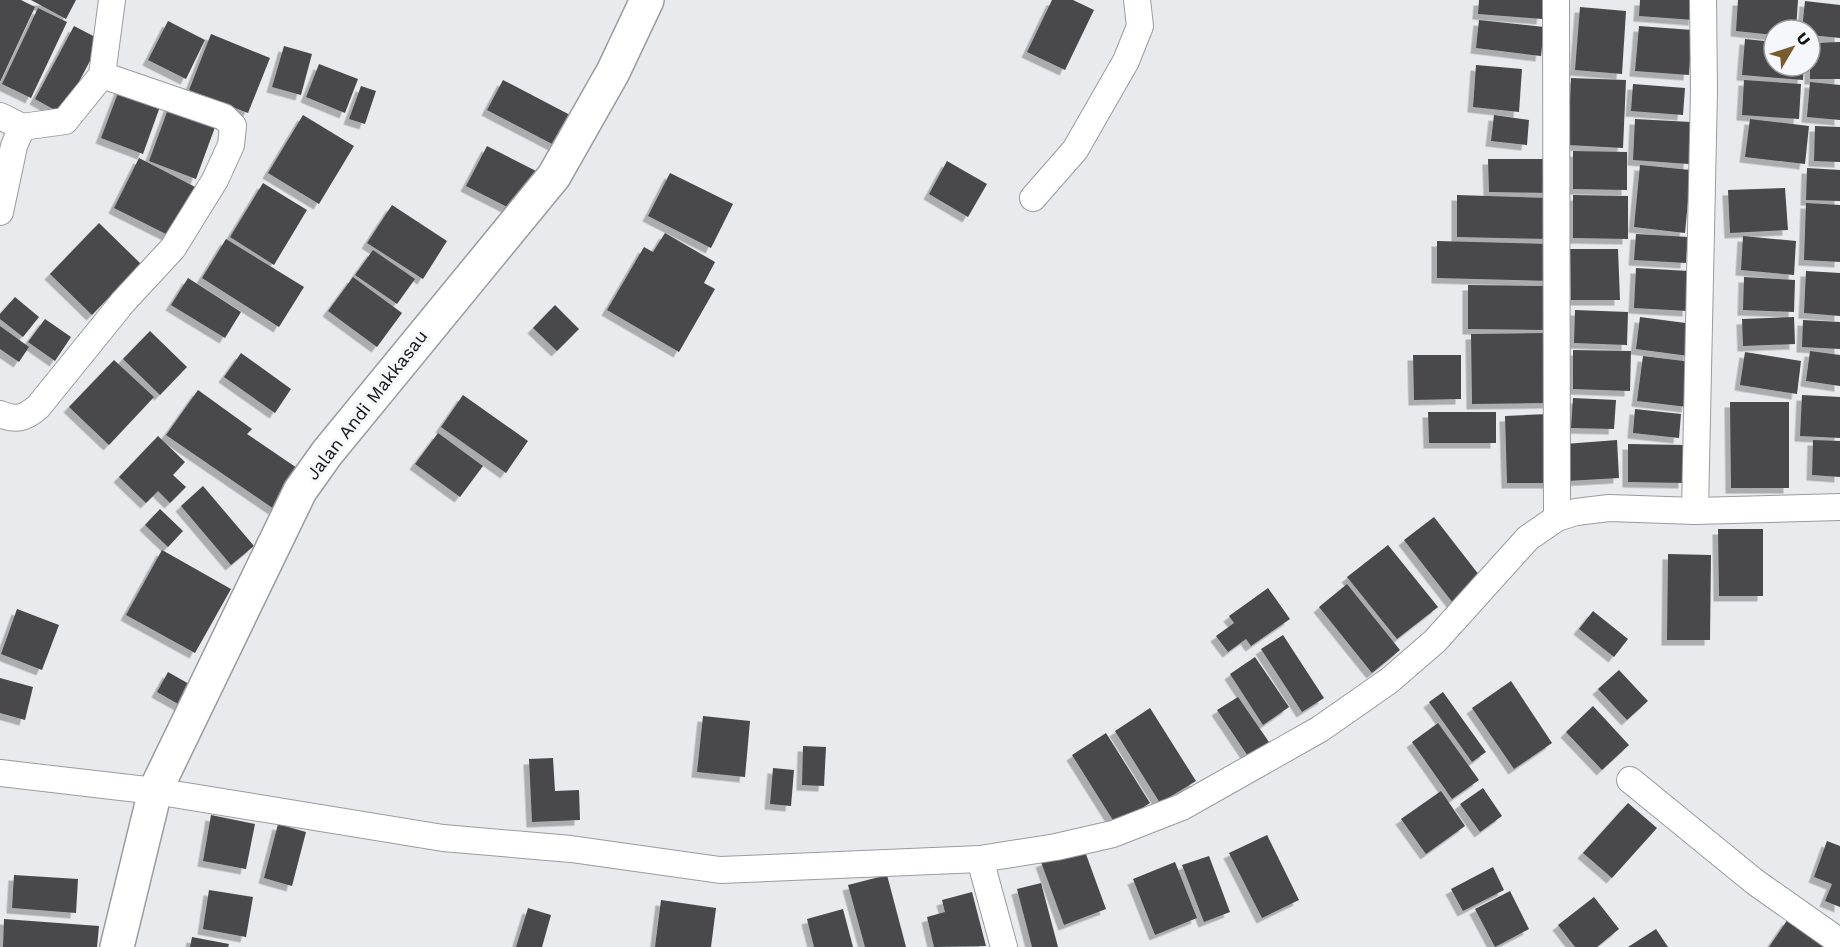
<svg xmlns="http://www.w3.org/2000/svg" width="1840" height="947" viewBox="0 0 1840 947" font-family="'Work Sans',sans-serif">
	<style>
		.building { fill: #48494b; filter: url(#shadow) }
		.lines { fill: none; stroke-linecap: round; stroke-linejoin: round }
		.street-casing { stroke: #9a9b9e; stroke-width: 28 }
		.secondary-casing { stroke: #9a9b9e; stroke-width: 36 }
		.street { stroke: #fff; stroke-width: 26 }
		.secondary { stroke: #fff; stroke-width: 33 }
		.labels { text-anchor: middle; stroke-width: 6; stroke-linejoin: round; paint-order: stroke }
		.street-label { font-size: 18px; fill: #131415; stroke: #f6f7fa }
	</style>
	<defs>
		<filter id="shadow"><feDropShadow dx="-5.5" dy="5.5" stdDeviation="0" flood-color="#0004"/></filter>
	</defs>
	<rect width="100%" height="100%" fill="#e9eaed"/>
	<g class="building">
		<path d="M 0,0 L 21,0 L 35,7 L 0,82 Z"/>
		<path d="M 31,0 L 76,0 L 66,19 Z"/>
		<path d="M 1052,0 L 1073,0 L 1094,10 L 1065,70 L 1027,52 Z"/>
		<path d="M 1479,0 L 1544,0 L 1542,19 L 1478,14 Z"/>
		<path d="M 1640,0 L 1695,0 L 1694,20 L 1639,16 Z"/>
		<path d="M 1738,0 L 1798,0 L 1796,30 L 1774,30 L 1774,35 L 1736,31 Z"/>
		<path d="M 1805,1 L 1840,5 L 1840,38 L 1810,35 L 1810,30 L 1802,30 Z"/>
		<path d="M 1580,7 L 1626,11 L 1622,74 L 1575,70 Z"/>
		<path d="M 38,8 L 67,22 L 31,98 L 2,84 Z"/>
		<path d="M 1479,20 L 1544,27 L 1541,56 L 1476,48 Z"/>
		<path d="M 168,21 L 205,40 L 186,79 L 148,60 Z"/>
		<path d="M 74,26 L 101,40 L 62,114 L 35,99 Z"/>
		<path d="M 1639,26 L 1692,30 L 1689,75 L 1635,71 Z"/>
		<path d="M 211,34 L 270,58 L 248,113 L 189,90 Z"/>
		<path d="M 1745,39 L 1774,42 L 1774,66 L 1804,66 L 1803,80 L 1742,75 Z"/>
		<path d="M 1840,42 L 1840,79 L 1810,79 L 1810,43 Z"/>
		<path d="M 284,46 L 312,54 L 301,95 L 272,87 Z"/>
		<path d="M 319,64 L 358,79 L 345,113 L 306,97 Z"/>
		<path d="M 1476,65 L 1522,69 L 1519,112 L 1473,107 Z"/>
		<path d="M 1571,78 L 1626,80 L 1623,148 L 1568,145 Z"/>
		<path d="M 503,80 L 572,116 L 556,146 L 487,110 Z"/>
		<path d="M 1744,80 L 1801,84 L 1799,119 L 1742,115 Z"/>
		<path d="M 1810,82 L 1840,85 L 1840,120 L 1807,117 Z"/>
		<path d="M 1633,84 L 1685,88 L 1683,115 L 1631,111 Z"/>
		<path d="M 121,85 L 162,101 L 143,154 L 101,138 Z"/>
		<path d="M 361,86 L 376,91 L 365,124 L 349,119 Z"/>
		<path d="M 171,101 L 218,119 L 196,179 L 149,161 Z"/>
		<path d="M 303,115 L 354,146 L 319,204 L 268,173 Z"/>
		<path d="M 1494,115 L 1529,120 L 1527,145 L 1491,141 Z"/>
		<path d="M 1635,119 L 1691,122 L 1689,164 L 1633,160 Z"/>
		<path d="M 1750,119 L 1809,126 L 1805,164 L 1745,157 Z"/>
		<path d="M 1815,126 L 1840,127 L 1840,162 L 1814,161 Z"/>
		<path d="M 487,146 L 540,173 L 519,213 L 466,186 Z"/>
		<path d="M 1573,151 L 1627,152 L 1627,190 L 1573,189 Z"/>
		<path d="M 139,158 L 201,190 L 176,239 L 114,208 Z"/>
		<path d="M 1488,159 L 1552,159 L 1552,193 L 1489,192 Z"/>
		<path d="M 947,161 L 987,184 L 968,217 L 929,194 Z"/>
		<path d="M 1640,165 L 1691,170 L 1685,233 L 1634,227 Z"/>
		<path d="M 1807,168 L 1840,170 L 1840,201 L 1806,200 Z"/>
		<path d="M 670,173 L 733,204 L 711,248 L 648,216 Z"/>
		<path d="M 263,183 L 307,210 L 274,265 L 230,237 Z"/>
		<path d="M 1785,188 L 1788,230 L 1730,233 L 1728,190 Z"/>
		<path d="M 1457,195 L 1550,198 L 1550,239 L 1457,237 Z"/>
		<path d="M 1573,195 L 1628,196 L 1628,239 L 1573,238 Z"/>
		<path d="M 1806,203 L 1840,205 L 1840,262 L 1804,260 Z"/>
		<path d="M 392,205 L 447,241 L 423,279 L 367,243 Z"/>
		<path d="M 99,223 L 141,264 L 92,315 L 50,274 Z"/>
		<path d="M 665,233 L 715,262 L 704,283 L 715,289 L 679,352 L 607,310 L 644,247 L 653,252 Z"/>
		<path d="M 1636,234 L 1688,237 L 1686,263 L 1634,260 Z"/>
		<path d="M 1743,236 L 1796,241 L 1794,275 L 1741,270 Z"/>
		<path d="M 226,239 L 304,287 L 279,327 L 202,278 Z"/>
		<path d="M 1437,241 L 1549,244 L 1549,281 L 1437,278 Z"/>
		<path d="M 1570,249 L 1618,249 L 1620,300 L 1571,300 Z"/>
		<path d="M 373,250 L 415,279 L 397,304 L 355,275 Z"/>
		<path d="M 1636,268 L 1689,271 L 1688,311 L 1634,308 Z"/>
		<path d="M 1806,271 L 1840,273 L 1840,316 L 1804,313 Z"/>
		<path d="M 353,277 L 402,313 L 377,347 L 328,311 Z"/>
		<path d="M 1744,277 L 1795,280 L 1794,312 L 1743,310 Z"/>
		<path d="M 188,278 L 241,312 L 225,338 L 171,305 Z"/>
		<path d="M 1468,285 L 1550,286 L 1550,330 L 1468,329 Z"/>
		<path d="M 15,297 L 39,317 L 23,337 L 0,319 L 0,314 Z"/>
		<path d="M 555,305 L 579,329 L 557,351 L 533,328 Z"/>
		<path d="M 1575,310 L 1628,312 L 1627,345 L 1574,343 Z"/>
		<path d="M 1640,317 L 1693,324 L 1689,356 L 1636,349 Z"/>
		<path d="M 1794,317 L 1795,344 L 1743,346 L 1742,319 Z"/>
		<path d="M 45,319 L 71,337 L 55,361 L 28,342 Z"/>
		<path d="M 1803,320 L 1840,322 L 1840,349 L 1802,347 Z"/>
		<path d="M 0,326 L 29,347 L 19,362 L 0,349 Z"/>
		<path d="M 150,331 L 187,367 L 160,395 L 123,359 Z"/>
		<path d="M 1551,333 L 1552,403 L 1472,404 L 1471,334 Z"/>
		<path d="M 1573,350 L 1631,351 L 1630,391 L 1573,389 Z"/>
		<path d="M 1810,351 L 1840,355 L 1840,386 L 1806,381 Z"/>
		<path d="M 1745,352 L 1801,361 L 1797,394 L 1740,385 Z"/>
		<path d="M 241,353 L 291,389 L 275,413 L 224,377 Z"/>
		<path d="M 1413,355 L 1461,355 L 1461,399 L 1414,400 Z"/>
		<path d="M 1643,356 L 1692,362 L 1687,407 L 1637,401 Z"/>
		<path d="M 114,360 L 154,397 L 109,445 L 69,407 Z"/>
		<path d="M 198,390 L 252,429 L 247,434 L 300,470 L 274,509 L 166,435 Z"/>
		<path d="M 463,395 L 528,441 L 506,473 L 441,427 Z"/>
		<path d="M 1802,395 L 1840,397 L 1840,438 L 1800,436 Z"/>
		<path d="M 1573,398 L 1616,400 L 1614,429 L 1571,428 Z"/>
		<path d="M 1730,402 L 1789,402 L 1789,488 L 1731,488 Z"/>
		<path d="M 1635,409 L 1681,414 L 1679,438 L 1633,433 Z"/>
		<path d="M 1428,412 L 1496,412 L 1496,443 L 1429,443 Z"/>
		<path d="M 1548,414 L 1550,483 L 1507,483 L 1505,416 Z"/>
		<path d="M 438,433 L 483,466 L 460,497 L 415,464 Z"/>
		<path d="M 158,436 L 185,462 L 173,475 L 186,487 L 170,503 L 158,491 L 146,503 L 119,477 Z"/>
		<path d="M 1617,440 L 1619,478 L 1567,481 L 1565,444 Z"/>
		<path d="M 1813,440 L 1840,441 L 1840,477 L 1812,475 Z"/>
		<path d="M 1628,444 L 1684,445 L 1684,483 L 1628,482 Z"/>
		<path d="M 203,486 L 254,546 L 231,565 L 181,506 Z"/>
		<path d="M 160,509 L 183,531 L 168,547 L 145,525 Z"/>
		<path d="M 1434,517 L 1483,580 L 1453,603 L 1404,540 Z"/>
		<path d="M 1718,529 L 1763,529 L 1763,596 L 1719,596 Z"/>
		<path d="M 1388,545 L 1438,607 L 1397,639 L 1347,577 Z"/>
		<path d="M 162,550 L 231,589 L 195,653 L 126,615 Z"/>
		<path d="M 1668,554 L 1711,555 L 1710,640 L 1667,640 Z"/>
		<path d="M 1347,584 L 1400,650 L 1372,673 L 1319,607 Z"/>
		<path d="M 1268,588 L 1290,619 L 1251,646 L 1246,639 L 1228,652 L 1216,636 L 1234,623 L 1229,616 Z"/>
		<path d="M 17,609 L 59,625 L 42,670 L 1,654 Z"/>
		<path d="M 1593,611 L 1628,639 L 1614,657 L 1579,629 Z"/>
		<path d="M 1283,635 L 1324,698 L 1302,712 L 1261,649 Z"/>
		<path d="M 1255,657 L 1289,707 L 1263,725 L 1230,674 Z"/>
		<path d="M 1619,670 L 1648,701 L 1627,720 L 1598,689 Z"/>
		<path d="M 168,672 L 198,689 L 187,709 L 157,692 Z"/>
		<path d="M 0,678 L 33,687 L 25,720 L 0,713 Z"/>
		<path d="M 1511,681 L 1552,743 L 1514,769 L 1472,708 Z"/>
		<path d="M 1443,692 L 1486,752 L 1472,762 L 1429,702 Z"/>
		<path d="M 1238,697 L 1271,745 L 1250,759 L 1217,710 Z"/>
		<path d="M 1593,706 L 1629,745 L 1602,770 L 1566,732 Z"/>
		<path d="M 1150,708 L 1196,781 L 1160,803 L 1115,731 Z"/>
		<path d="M 703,716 L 750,721 L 745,777 L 697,772 Z"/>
		<path d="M 1438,723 L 1479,780 L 1452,799 L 1412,742 Z"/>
		<path d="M 1106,733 L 1150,803 L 1116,825 L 1072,755 Z"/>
		<path d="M 803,746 L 826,747 L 824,786 L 802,785 Z"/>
		<path d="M 553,758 L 555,791 L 579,790 L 580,820 L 532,822 L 529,759 Z"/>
		<path d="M 773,768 L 794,770 L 791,806 L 770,804 Z"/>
		<path d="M 1483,788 L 1502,816 L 1480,832 L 1460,804 Z"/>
		<path d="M 1441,791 L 1465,826 L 1426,854 L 1401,819 Z"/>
		<path d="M 1628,803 L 1657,828 L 1612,878 L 1583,853 Z"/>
		<path d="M 211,815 L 255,824 L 246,869 L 203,861 Z"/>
		<path d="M 278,824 L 306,832 L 292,886 L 264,878 Z"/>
		<path d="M 1267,835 L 1299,900 L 1262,918 L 1229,853 Z"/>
		<path d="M 1827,841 L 1840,846 L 1840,907 L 1825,901 L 1832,884 L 1814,877 Z"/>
		<path d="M 1083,846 L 1106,909 L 1064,925 L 1041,862 Z"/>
		<path d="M 1209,856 L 1230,912 L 1204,922 L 1182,865 Z"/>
		<path d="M 1175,862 L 1197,918 L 1155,935 L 1133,879 Z"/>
		<path d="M 1493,867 L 1504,890 L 1463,911 L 1451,889 Z"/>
		<path d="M 14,875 L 78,879 L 76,913 L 12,908 Z"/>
		<path d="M 887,875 L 906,947 L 865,947 L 848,885 Z"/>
		<path d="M 1041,883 L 1058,947 L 1032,947 L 1017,889 Z"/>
		<path d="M 209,890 L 253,897 L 246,937 L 203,929 Z"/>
		<path d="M 1510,891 L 1529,929 L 1495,947 L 1475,909 Z"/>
		<path d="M 972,892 L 986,946 L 934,947 L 927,917 L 945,912 L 942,900 Z"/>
		<path d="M 1594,897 L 1619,929 L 1597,947 L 1575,947 L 1558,925 Z"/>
		<path d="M 661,900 L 716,908 L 711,947 L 655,947 Z"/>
		<path d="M 528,908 L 551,915 L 542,947 L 516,947 Z"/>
		<path d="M 843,909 L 853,947 L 814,947 L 807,919 Z"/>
		<path d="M 4,919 L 99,926 L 97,947 L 3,947 Z"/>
		<path d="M 1788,919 L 1829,947 L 1769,947 Z"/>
		<path d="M 1656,929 L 1668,947 L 1628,947 Z"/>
		<path d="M 192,937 L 229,944 L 228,947 L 190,947 Z"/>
	</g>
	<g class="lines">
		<g class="street-casing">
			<g id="street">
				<path d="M 1556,0 L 1557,518"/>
				<path d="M 0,116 L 22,127"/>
				<path d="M 1033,198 L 1075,150 L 1126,61 L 1140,26 L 1137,0"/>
				<path d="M 0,212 L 14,146 L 22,127 L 65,121 L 102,75 L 112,0"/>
				<path d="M 0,414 C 16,421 25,418 38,407 L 123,302 L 173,248 L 215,180 L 231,145 L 233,126 L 224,117 L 102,75"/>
				<path d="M 1695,511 L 1704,90 L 1703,0"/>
				<path d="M 0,773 L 155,791 L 443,838 L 571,849 L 720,870 L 980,859 L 1056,847 L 1113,834 L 1182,807 L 1320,729 L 1390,680 L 1435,641 L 1528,538 L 1557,518 L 1576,512 L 1609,508 L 1695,511 L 1840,507"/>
				<path d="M 1630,780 L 1755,882 L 1840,942"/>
				<path d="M 980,859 L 1004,947"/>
			</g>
		</g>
		<g class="secondary-casing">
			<path id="secondary" d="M 117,947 L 155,791 L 300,491 L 327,453 L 554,176 L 613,72 L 647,0"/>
		</g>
		<use href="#street" class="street"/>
		<use href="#secondary" class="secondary"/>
	</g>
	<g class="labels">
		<g class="street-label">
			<text transform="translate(367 405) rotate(-52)" y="6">Jalan Andi Makkasau</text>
		</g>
	</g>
	<g transform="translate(1792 48) rotate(51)"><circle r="28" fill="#f6f7fa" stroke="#9b9c9e" stroke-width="1.5"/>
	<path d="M0-4.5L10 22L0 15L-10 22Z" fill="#785b2e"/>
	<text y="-9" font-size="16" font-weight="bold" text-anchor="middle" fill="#131415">U</text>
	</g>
</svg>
